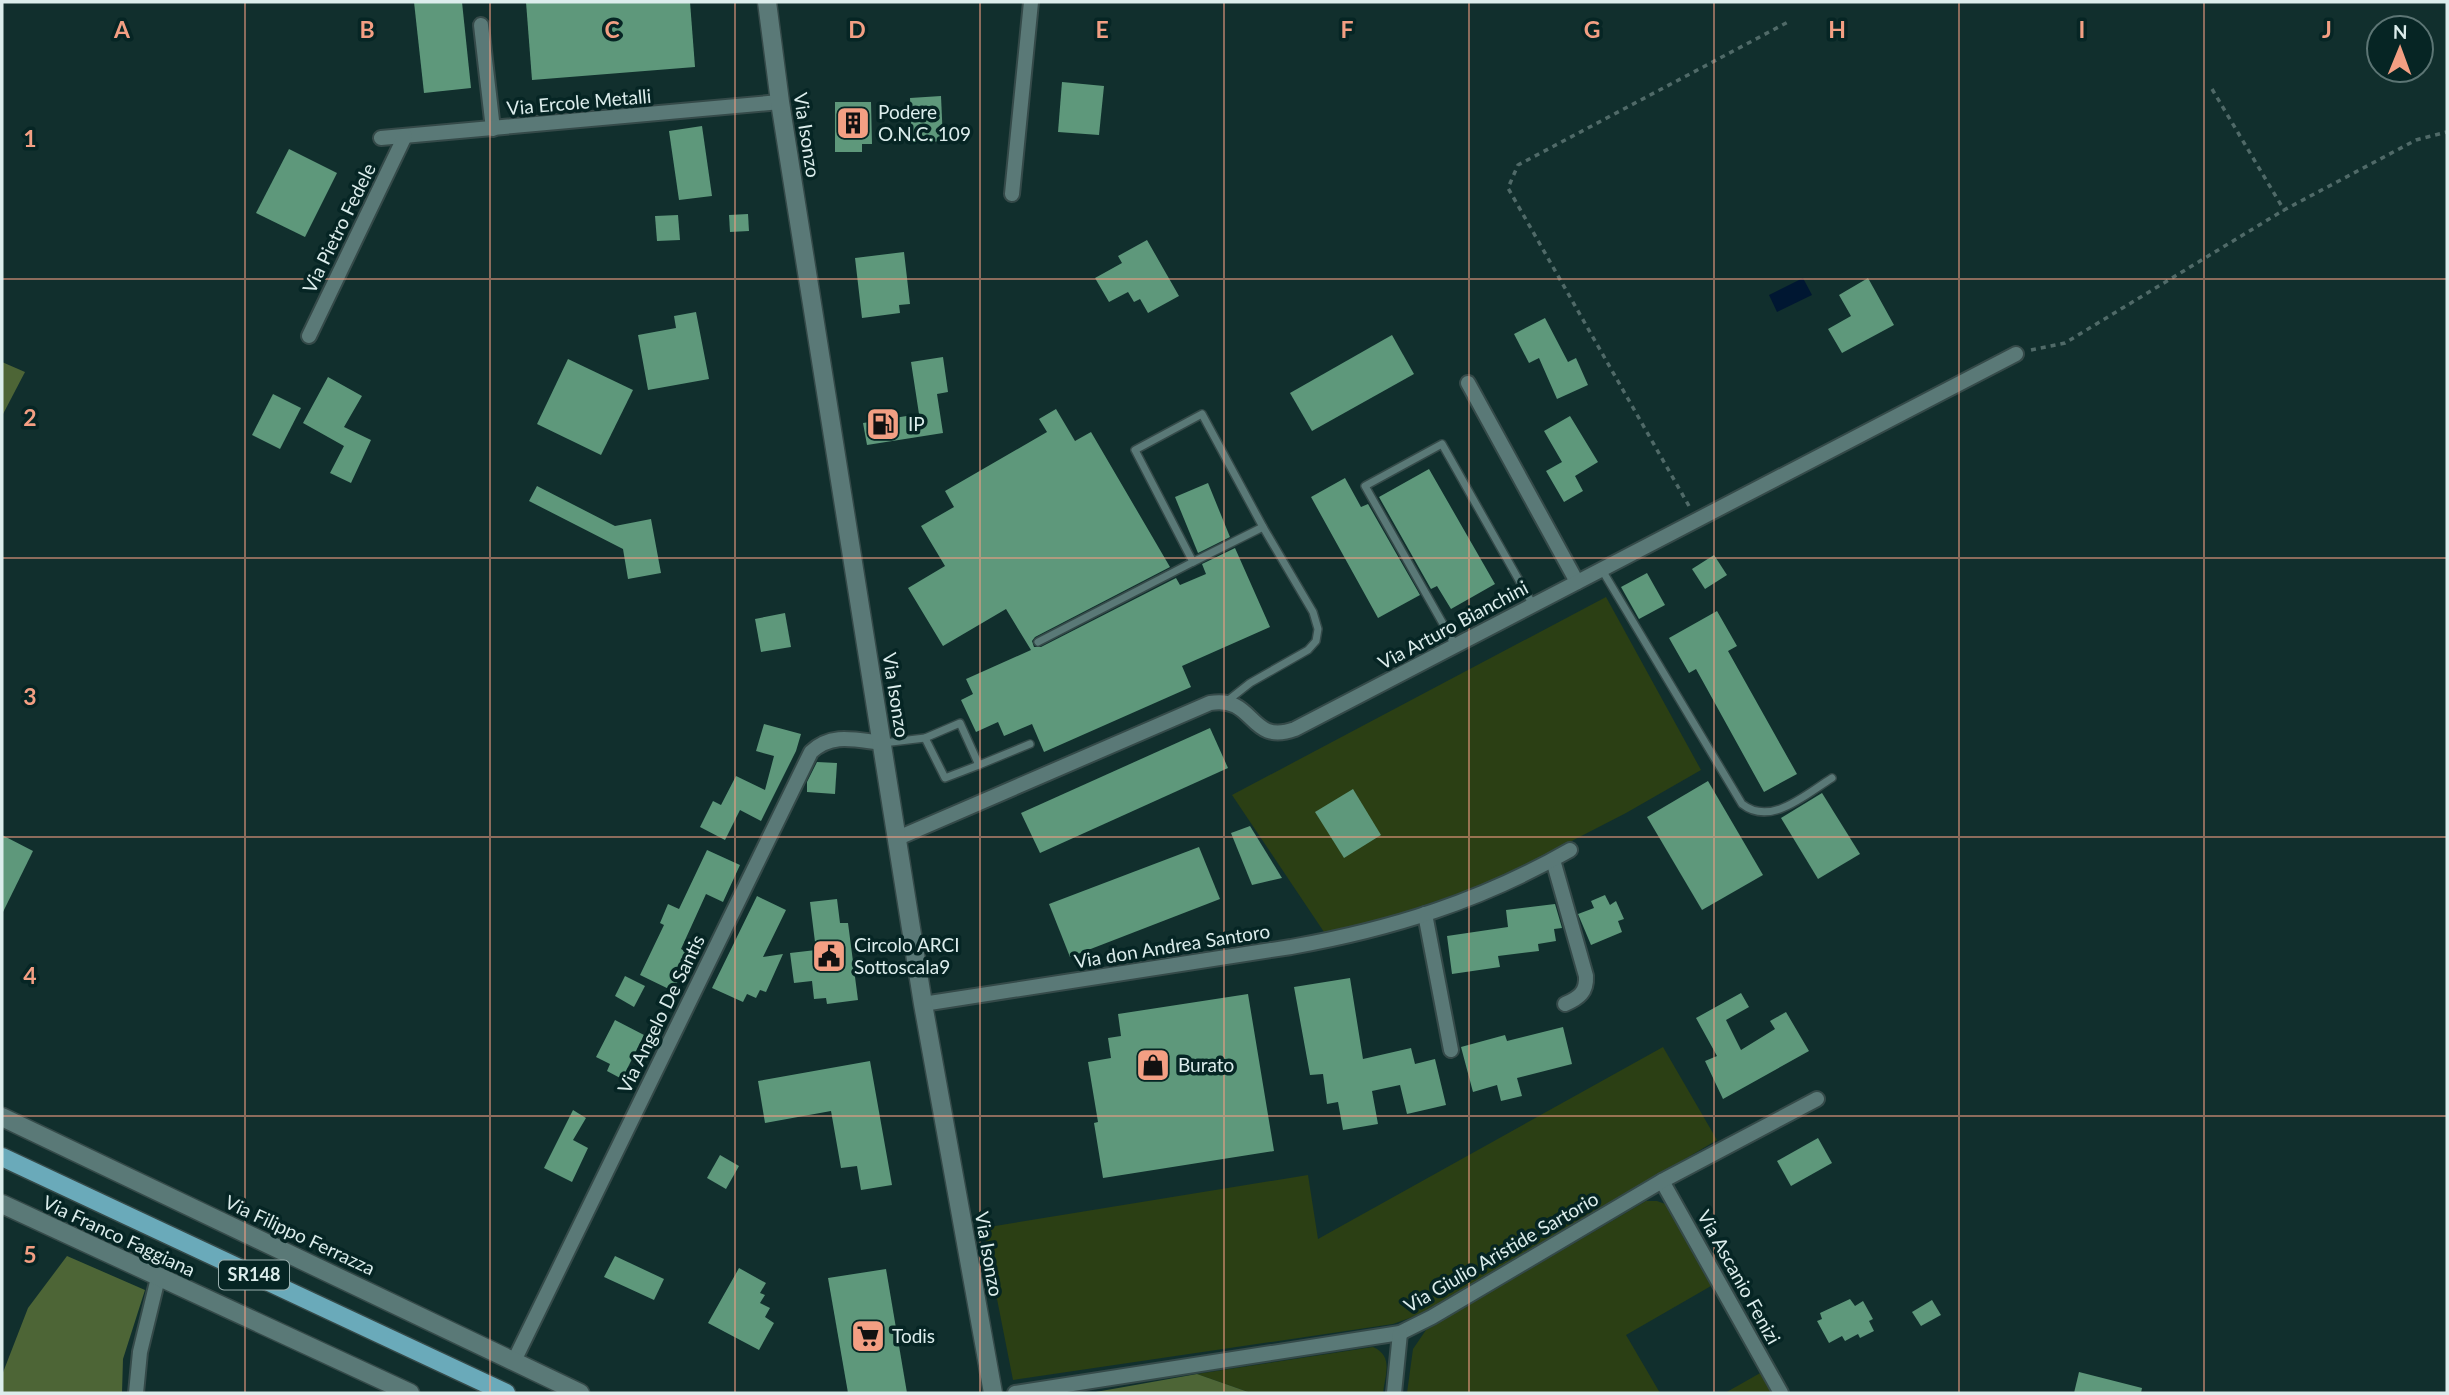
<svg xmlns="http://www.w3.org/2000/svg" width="2449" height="1395" viewBox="0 0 2449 1395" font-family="Lato,sans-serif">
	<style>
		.green { fill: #2b3f14 }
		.forest { fill: #4d6536 }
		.water { fill: #001732 }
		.building { fill: #5e987b }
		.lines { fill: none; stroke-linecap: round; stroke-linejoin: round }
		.lane-casing { stroke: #354a49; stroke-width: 10 }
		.street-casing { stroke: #354a49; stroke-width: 18 }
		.secondary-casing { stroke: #354a49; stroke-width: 21 }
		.primary-casing { stroke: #354a49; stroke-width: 21 }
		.path { stroke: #506a68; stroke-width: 3.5; stroke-dasharray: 5 5; stroke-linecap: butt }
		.lane { stroke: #5a7977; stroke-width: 7 }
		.street { stroke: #5a7977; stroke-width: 14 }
		.secondary { stroke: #5a7977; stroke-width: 18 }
		.primary { stroke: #6aaaba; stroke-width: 18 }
		.grid { fill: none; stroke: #f39f83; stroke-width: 2; stroke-opacity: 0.55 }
		.labels { text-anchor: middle; stroke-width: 7; stroke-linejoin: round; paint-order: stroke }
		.shield { fill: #062524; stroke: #9cb1b0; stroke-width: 2 }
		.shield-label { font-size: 18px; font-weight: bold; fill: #dcedec }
		.street-label { font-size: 19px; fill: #dcedec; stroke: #062524 }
		.poi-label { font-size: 19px; fill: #dcedec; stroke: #062524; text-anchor: start }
		.grid-label { font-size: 23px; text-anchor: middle; font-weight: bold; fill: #f39f83; stroke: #062524; stroke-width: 7; stroke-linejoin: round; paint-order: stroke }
	</style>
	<rect width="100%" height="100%" fill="#112f2d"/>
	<g class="green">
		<path d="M 1606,597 L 1701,770 L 1626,813 L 1492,882 L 1354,929 L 1326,935 L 1232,795 Z"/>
		<path d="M 1663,1047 L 1717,1140 L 1432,1310 L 1393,1324 L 1013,1380 L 983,1228 L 1308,1175 L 1318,1239 Z"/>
		<path d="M 1646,1201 L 1657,1201 L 1668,1205 L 1711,1286 L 1626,1335 L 1660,1393 L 1407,1393 L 1413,1349 L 1426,1330 Z"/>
		<path d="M 1373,1347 C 1394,1356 1385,1375 1383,1393 L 1251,1393 L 1197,1374 Z"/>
		<path d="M 1762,1372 L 1773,1393 L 1725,1393 Z"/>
	</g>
	<g class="forest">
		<path d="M 2,362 L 25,372 L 2,416 Z"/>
		<path d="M 67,1256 L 145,1290 L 123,1359 L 122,1393 L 2,1393 L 2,1375 L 28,1308 Z"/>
		<path d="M 1197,1374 L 1251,1393 L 1090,1393 Z"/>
	</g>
	<path class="water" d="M 1803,278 L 1812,295 L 1777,312 L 1769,295 Z"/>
	<g class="building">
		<path d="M 414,2 L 462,2 L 471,88 L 424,93 Z"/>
		<path d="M 526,2 L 690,2 L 695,67 L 532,80 Z"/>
		<path d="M 1062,82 L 1104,86 L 1099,135 L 1058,132 Z"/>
		<path d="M 941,96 L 943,141 L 912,143 L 910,98 Z"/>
		<path d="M 835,102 L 871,102 L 872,144 L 862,144 L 862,152 L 835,152 Z"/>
		<path d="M 702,126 L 712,196 L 679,200 L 669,131 Z"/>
		<path d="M 289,149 L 337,173 L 305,237 L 256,213 Z"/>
		<path d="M 748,214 L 749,231 L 730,232 L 729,215 Z"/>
		<path d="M 678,215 L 680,240 L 657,241 L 655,216 Z"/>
		<path d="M 1147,240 L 1179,296 L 1148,313 L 1140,299 L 1134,302 L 1128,292 L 1109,302 L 1095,278 L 1122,263 L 1118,256 Z"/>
		<path d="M 904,252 L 910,304 L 899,305 L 900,313 L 862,318 L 855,258 Z"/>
		<path d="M 1868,278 L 1894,325 L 1842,353 L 1828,329 L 1851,316 L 1839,295 Z"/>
		<path d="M 696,312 L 709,379 L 648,390 L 638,335 L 676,328 L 674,316 Z"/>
		<path d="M 1545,318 L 1568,362 L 1576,358 L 1588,385 L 1557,399 L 1539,358 L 1529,363 L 1514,334 Z"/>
		<path d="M 1392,335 L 1414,374 L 1312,431 L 1290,393 Z"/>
		<path d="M 943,357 L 948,392 L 937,394 L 943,433 L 867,445 L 863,423 L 919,414 L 911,362 Z"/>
		<path d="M 568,359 L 633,390 L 601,455 L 537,424 Z"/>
		<path d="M 328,377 L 362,396 L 344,427 L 371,440 L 351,483 L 330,473 L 344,446 L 303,423 Z"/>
		<path d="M 273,394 L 301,408 L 280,449 L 252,435 Z"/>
		<path d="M 1056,409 L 1075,441 L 1091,432 L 1170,567 L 1035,637 L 1032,641 L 1034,647 L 1041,647 L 1176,578 L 1180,585 L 1206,574 L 1202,564 L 1235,548 L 1270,627 L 1182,666 L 1191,687 L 1044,752 L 1032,724 L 1004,736 L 998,722 L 976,732 L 961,700 L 973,694 L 966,679 L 1031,650 L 1006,609 L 943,646 L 908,588 L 945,566 L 921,526 L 954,507 L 945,491 L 1047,432 L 1039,419 Z"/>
		<path d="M 1570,416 L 1598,462 L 1575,476 L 1583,491 L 1564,502 L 1546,471 L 1562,462 L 1544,431 Z"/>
		<path d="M 1429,469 L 1495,584 L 1451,609 L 1437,586 L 1431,589 L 1379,497 Z"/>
		<path d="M 1345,478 L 1361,507 L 1368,504 L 1420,595 L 1378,618 L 1311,497 Z"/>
		<path d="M 1208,483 L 1230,537 L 1198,553 L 1175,497 Z"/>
		<path d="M 537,486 L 615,526 L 651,519 L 661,573 L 628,579 L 623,549 L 529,501 Z"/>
		<path d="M 1714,555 L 1727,575 L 1705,589 L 1692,569 Z"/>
		<path d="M 1647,573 L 1665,605 L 1639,619 L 1621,587 Z"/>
		<path d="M 1717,611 L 1737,646 L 1728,651 L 1797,774 L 1764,792 L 1696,669 L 1689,673 L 1669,638 Z"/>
		<path d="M 785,613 L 791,647 L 761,652 L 755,619 Z"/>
		<path d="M 764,724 L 801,734 L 796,751 L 761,821 L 740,810 L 725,840 L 700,827 L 713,801 L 721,805 L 736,776 L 765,790 L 774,756 L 756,751 Z"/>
		<path d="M 1210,728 L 1228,768 L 1040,853 L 1021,813 Z"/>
		<path d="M 817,762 L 837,763 L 835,794 L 807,792 L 807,782 Z"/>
		<path d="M 1708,781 L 1763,875 L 1702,910 L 1647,817 Z"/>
		<path d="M 1353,789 L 1381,835 L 1344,858 L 1315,812 Z"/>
		<path d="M 1822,793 L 1860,854 L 1818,879 L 1781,818 Z"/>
		<path d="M 1250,826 L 1282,878 L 1252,885 L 1231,833 Z"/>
		<path d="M 2,835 L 33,851 L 2,914 Z"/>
		<path d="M 1199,847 L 1220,899 L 1070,957 L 1049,904 Z"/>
		<path d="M 707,850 L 740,865 L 723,902 L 706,894 L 681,949 L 691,954 L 673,991 L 640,975 L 664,925 L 660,923 L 668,904 L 679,909 Z"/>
		<path d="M 1605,895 L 1610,905 L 1616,901 L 1624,919 L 1618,921 L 1622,932 L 1591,945 L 1578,914 L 1594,908 L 1591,901 Z"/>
		<path d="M 757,896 L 786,910 L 763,957 L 783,954 L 766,992 L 760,990 L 756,998 L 747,994 L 743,1002 L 712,988 Z"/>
		<path d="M 837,899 L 840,923 L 848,923 L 858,1000 L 827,1004 L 826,998 L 814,999 L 812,981 L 794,983 L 790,953 L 816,950 L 810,902 Z"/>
		<path d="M 1555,904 L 1562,928 L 1554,929 L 1556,941 L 1538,944 L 1539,951 L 1498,956 L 1500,967 L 1452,974 L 1447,936 L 1508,927 L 1506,910 Z"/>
		<path d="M 625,976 L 645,986 L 634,1007 L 615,996 Z"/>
		<path d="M 1350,978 L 1363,1059 L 1411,1048 L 1415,1064 L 1435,1059 L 1446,1105 L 1407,1114 L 1400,1085 L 1372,1091 L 1378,1124 L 1343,1130 L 1338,1102 L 1327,1104 L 1323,1074 L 1310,1075 L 1294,987 Z"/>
		<path d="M 1741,993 L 1749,1007 L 1726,1020 L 1741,1050 L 1775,1029 L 1770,1021 L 1786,1012 L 1809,1051 L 1723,1099 L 1705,1061 L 1717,1056 L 1696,1018 Z"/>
		<path d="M 1248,994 L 1274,1151 L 1103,1178 L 1094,1123 L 1098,1122 L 1088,1062 L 1111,1058 L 1108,1038 L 1121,1036 L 1118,1014 Z"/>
		<path d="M 615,1020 L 644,1035 L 622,1079 L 607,1071 L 610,1064 L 596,1057 Z"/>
		<path d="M 1563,1027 L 1572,1064 L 1517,1078 L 1522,1096 L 1501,1101 L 1497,1085 L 1473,1092 L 1461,1047 L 1505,1035 L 1507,1041 Z"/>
		<path d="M 870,1061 L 892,1185 L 861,1190 L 857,1166 L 841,1168 L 831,1111 L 765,1123 L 758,1081 Z"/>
		<path d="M 573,1110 L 586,1118 L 573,1140 L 588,1148 L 572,1182 L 544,1168 Z"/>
		<path d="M 1818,1138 L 1832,1163 L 1791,1186 L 1777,1161 Z"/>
		<path d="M 720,1155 L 739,1166 L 726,1189 L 707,1178 Z"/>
		<path d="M 615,1256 L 664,1279 L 654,1300 L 604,1277 Z"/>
		<path d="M 739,1268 L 766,1283 L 760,1293 L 765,1295 L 760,1303 L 770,1308 L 765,1317 L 774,1323 L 759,1350 L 708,1323 Z"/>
		<path d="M 886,1269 L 907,1393 L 848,1393 L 828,1278 Z"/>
		<path d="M 1850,1299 L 1855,1306 L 1863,1301 L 1873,1319 L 1869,1321 L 1874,1331 L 1860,1338 L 1858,1334 L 1845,1341 L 1842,1336 L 1829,1343 L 1817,1321 L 1822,1319 L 1820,1313 Z"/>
		<path d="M 1932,1300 L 1941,1315 L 1921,1326 L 1912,1312 Z"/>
		<path d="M 2079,1372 L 2142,1388 L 2141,1393 L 2074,1393 Z"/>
	</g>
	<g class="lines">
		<g class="lane-casing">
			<g id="lane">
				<path d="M 1193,562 L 1263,527"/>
				<path d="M 1602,570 L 1742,804 C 1771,827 1806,794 1832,778"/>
				<path d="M 1038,642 L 1193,562 L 1135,450 L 1202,414 L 1263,527 L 1313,612 L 1318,629 L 1316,641 L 1308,650 L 1250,683 L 1226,702"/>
				<path d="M 1455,645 L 1365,486 L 1442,444 L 1533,605"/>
				<path d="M 925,738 L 945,778 L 979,765"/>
				<path d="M 883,743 L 925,738 L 960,723 L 979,765 L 1030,744"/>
			</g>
		</g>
		<g class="street-casing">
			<g id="street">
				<path d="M 481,25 L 493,129"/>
				<path d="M 381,138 L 780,102"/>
				<path d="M 1012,194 L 1031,2"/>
				<path d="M 309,336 L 405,136"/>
				<path d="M 1468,383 L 1577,582"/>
				<path d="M 898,838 L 1210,703 C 1256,695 1248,746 1295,729 L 2016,354"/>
				<path d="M 1553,860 L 1586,976 C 1587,992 1579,998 1565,1004"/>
				<path d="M 1425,914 L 1451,1050"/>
				<path d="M 923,1004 L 1291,947 C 1392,929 1481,901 1570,850"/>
				<path d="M 1662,1181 L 1781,1393"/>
				<path d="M 514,1361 L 811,752 C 832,732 856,740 882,743"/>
				<path d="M 136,1393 L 140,1352 L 158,1278"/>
				<path d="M 1015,1393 L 1400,1333 L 1432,1317 L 1662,1181 L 1817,1099"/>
				<path d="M 1394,1393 L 1400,1333"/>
			</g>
		</g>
		<g class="secondary-casing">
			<g id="secondary">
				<path d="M 767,2 L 780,102 L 923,1004 L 993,1393"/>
				<path d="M 2,1117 L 580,1393"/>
				<path d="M 2,1204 L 410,1393"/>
			</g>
		</g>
		<g class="primary-casing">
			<path id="primary" d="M 2,1157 L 506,1393"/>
		</g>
		<g class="path">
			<path d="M 2212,89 L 2284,210 L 2416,140 L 2447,132"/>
			<path d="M 2031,350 L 2065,343 L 2284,210"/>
			<path d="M 1689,506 L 1508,188 L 1518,165 L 1788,22"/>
		</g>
		<use href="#lane" class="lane"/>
		<use href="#street" class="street"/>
		<use href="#secondary" class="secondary"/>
		<use href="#primary" class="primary"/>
	</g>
	<path class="grid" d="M 245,2 L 245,1393M 490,2 L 490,1393M 735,2 L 735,1393M 980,2 L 980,1393M 1224,2 L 1224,1393M 1469,2 L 1469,1393M 1714,2 L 1714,1393M 1959,2 L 1959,1393M 2204,2 L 2204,1393M 2,279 L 2447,279M 2,558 L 2447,558M 2,837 L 2447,837M 2,1116 L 2447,1116"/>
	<defs>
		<g id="building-square" transform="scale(1.75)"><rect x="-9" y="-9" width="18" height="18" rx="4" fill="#f39f83" stroke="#062524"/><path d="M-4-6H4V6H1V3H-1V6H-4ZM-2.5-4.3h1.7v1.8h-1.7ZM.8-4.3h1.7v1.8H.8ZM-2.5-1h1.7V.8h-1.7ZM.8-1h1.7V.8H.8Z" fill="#111"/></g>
		<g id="fuel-square" transform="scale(1.75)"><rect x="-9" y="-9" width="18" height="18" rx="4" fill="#f39f83" stroke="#062524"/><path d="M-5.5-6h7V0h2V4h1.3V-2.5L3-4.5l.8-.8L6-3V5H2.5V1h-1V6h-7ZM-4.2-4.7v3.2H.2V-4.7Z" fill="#111"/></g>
		<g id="civic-square" transform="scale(1.75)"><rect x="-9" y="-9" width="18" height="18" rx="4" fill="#f39f83" stroke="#062524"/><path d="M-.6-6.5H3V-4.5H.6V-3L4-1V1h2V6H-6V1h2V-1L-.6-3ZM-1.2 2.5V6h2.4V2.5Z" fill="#111"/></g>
		<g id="shop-square" transform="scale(1.75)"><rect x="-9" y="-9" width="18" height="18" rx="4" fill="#f39f83" stroke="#062524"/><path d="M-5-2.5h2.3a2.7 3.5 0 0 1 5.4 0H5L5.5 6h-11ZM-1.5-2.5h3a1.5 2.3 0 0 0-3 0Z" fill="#111"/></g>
		<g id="supermarket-square" transform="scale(1.75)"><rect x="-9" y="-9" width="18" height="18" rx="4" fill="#f39f83" stroke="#062524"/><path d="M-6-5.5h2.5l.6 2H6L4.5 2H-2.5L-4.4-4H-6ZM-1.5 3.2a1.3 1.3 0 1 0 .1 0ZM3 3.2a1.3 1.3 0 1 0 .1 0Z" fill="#111"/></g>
	</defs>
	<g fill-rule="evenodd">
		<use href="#building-square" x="853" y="123"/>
		<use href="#fuel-square" x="883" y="424"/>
		<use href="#civic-square" x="829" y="956"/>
		<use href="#shop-square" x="1153" y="1065"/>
		<use href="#supermarket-square" x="868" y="1336"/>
	</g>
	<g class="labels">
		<rect class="shield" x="219" y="1260.5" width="70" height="29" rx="5"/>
		<g class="shield-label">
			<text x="254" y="1281">SR148</text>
		</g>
		<g class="street-label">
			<text transform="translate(579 102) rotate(-5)" y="7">Via Ercole Metalli</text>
			<text transform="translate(807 135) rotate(81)" y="7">Via Isonzo</text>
			<text transform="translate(339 228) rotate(-64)" y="7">Via Pietro Fedele</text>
			<text transform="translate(1453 625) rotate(-28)" y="7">Via Arturo Bianchini</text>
			<text transform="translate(896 695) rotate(81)" y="7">Via Isonzo</text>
			<text transform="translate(1172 946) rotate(-9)" y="7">Via don Andrea Santoro</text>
			<text transform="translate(661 1014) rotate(-64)" y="7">Via Angelo De Santis</text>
			<text transform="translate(300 1235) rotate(25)" y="7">Via Filippo Ferrazza</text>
			<text transform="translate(119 1236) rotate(25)" y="7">Via Franco Faggiana</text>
			<text transform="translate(1501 1252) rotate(-30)" y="7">Via Giulio Aristide Sartorio</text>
			<text transform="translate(989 1254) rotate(80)" y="7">Via Isonzo</text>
			<text transform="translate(1739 1277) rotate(61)" y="7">Via Ascanio Fenizi</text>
		</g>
		<g class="poi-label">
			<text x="878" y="119">Podere<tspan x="878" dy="22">O.N.C. 109</tspan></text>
			<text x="908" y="431">IP</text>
			<text x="854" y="952">Circolo ARCI<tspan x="854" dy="22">Sottoscala9</tspan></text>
			<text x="1178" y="1072">Burato</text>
			<text x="892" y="1343">Todis</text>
		</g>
	</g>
	<g class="grid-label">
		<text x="122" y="38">A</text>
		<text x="367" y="38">B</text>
		<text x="612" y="38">C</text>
		<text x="857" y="38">D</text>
		<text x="1102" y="38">E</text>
		<text x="1347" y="38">F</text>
		<text x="1592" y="38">G</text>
		<text x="1837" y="38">H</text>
		<text x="2082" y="38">I</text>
		<text x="2327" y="38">J</text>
		<text x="30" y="147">1</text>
		<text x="30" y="426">2</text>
		<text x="30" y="705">3</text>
		<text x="30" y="984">4</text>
		<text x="30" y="1263">5</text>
	</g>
	<rect width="2449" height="1395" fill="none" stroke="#dcedec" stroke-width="7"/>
	<g transform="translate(2400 49) rotate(1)"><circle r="33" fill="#062524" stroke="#5c7574" stroke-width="2"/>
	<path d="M0-5L12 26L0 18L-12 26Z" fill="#f39f83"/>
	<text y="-10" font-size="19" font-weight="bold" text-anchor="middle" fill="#dcedec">N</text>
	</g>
</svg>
